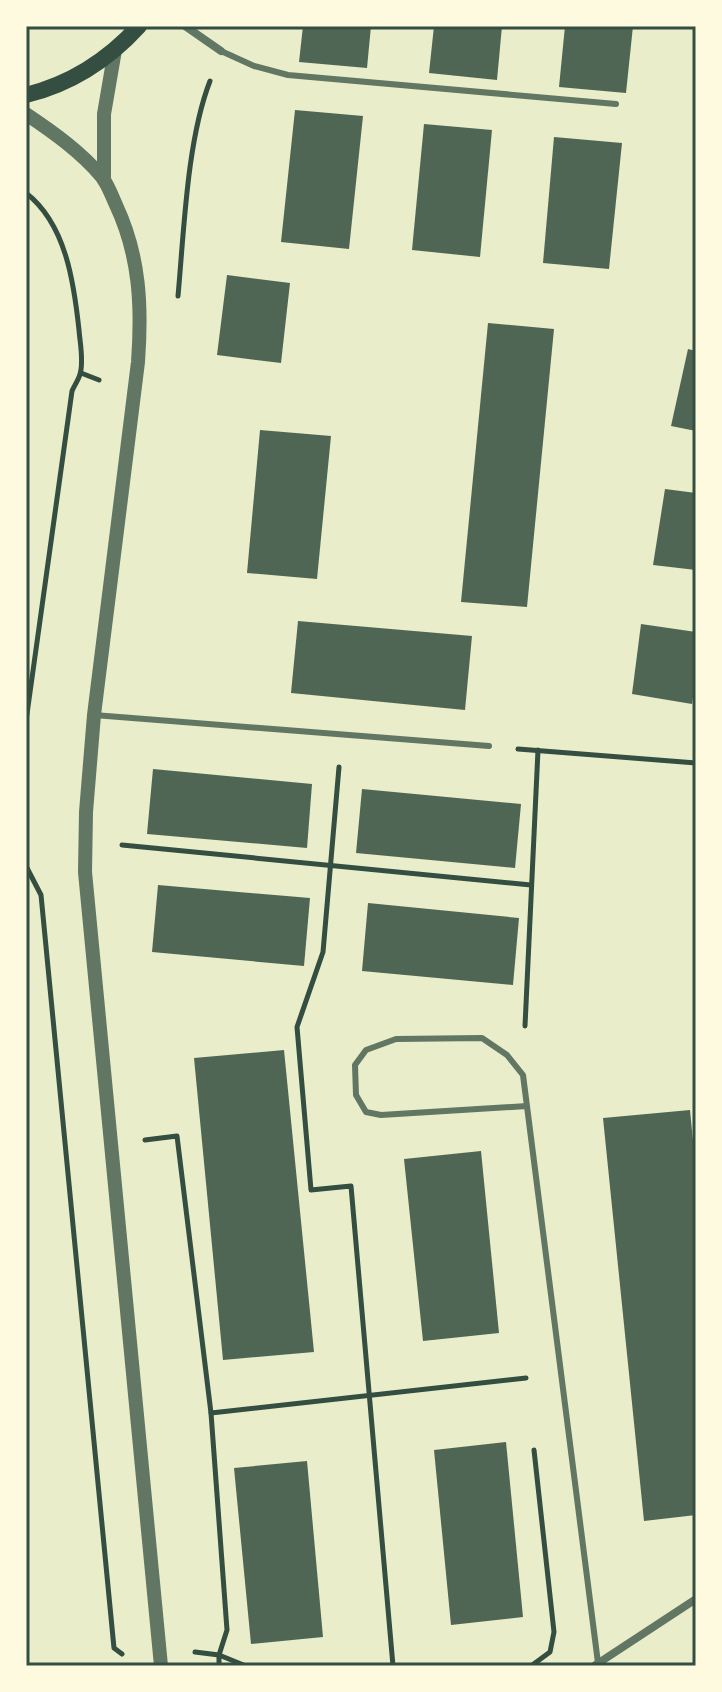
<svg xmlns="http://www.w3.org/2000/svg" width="722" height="1692" viewBox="0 0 722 1692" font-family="Bitter,serif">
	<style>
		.building { fill: #4f6655 }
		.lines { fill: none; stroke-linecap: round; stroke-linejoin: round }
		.path { stroke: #344e41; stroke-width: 5 }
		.service { stroke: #617663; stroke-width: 6 }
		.minor { stroke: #617663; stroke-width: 8 }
		.tertiary { stroke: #617663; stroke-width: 14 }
		.secondary { stroke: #344e41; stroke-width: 16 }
		.neatline { fill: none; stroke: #344e41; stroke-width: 3 }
	</style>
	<rect width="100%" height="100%" fill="#e9edc9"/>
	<g class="building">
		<path d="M 303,26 L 371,26 L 367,68 L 299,62 Z"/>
		<path d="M 434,26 L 502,26 L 497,80 L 429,73 Z"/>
		<path d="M 565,26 L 633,26 L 626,93 L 559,87 Z"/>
		<path d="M 295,110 L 363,116 L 349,249 L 281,242 Z"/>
		<path d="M 424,124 L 492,130 L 480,257 L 412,250 Z"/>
		<path d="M 554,137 L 622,143 L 609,269 L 543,263 Z"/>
		<path d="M 227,275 L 290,283 L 281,363 L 217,355 Z"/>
		<path d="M 488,323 L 554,329 L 527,607 L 461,602 Z"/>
		<path d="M 688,349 L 696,351 L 696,431 L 671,426 Z"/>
		<path d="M 260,430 L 331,436 L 317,579 L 247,573 Z"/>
		<path d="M 665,489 L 696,493 L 696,570 L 653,565 Z"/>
		<path d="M 298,621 L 472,636 L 465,710 L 291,693 Z"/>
		<path d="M 641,624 L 696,632 L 696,677 L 692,704 L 632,694 Z"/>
		<path d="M 153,769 L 312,784 L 307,848 L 147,834 Z"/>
		<path d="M 362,789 L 521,804 L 515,868 L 356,853 Z"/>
		<path d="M 158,885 L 310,898 L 304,966 L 152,952 Z"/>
		<path d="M 368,903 L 519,918 L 513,985 L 362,971 Z"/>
		<path d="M 284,1050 L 314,1352 L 223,1360 L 194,1058 Z"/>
		<path d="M 690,1110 L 696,1172 L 696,1515 L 644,1521 L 603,1118 Z"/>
		<path d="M 481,1151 L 499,1333 L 423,1341 L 404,1159 Z"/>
		<path d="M 506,1442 L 523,1617 L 451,1625 L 434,1450 Z"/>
		<path d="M 307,1461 L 323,1637 L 251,1644 L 234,1468 Z"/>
	</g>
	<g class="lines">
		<g class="path">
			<path d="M 26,193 C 66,224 74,283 79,330 C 80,343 84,362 80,374 C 79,379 74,386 72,391 L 26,721"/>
			<path d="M 178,296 C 184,231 187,140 210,81"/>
			<path d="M 81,373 L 99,380"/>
			<path d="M 518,749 L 696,763"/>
			<path d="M 339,767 L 323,952 L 297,1027 L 311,1190 L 351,1186 L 393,1666"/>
			<path d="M 122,845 L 531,885"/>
			<path d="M 26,866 L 41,895 L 114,1648 L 122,1654"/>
			<path d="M 525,1026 L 538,750"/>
			<path d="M 145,1140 L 177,1136 L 211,1413 L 227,1630 L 219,1655 L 219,1666"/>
			<path d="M 211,1413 L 526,1378"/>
			<path d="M 195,1652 L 219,1655 L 246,1666"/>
			<path d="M 531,1666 L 550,1652 L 554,1632 L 534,1450"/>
			<path d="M 692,1666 L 696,1664"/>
		</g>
		<g class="service">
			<path d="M 221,51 L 254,66 L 288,75 L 616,104"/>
			<path d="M 94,715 L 489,746"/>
			<path d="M 527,1106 L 381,1115 L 366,1112 L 356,1095 L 355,1065 L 366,1050 L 396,1039 L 482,1038 L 507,1055 L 523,1075 L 598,1663"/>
		</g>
		<g class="minor">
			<path d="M 185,26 L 221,51"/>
			<path d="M 594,1666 L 696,1599"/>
		</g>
		<g class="tertiary">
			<path d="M 26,114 C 53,132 81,152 102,177 C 108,185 112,196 116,205 C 140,256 142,307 138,362 L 94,715 L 86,812 L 85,872 L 161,1666"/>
			<path d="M 104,180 L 104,114 L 115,50"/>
		</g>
		<path class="secondary" d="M 26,95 C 71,84 108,60 139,26"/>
	</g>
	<rect width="722" height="1692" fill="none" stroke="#fefae0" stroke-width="56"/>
	<rect x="28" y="28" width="666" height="1636" class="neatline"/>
</svg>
